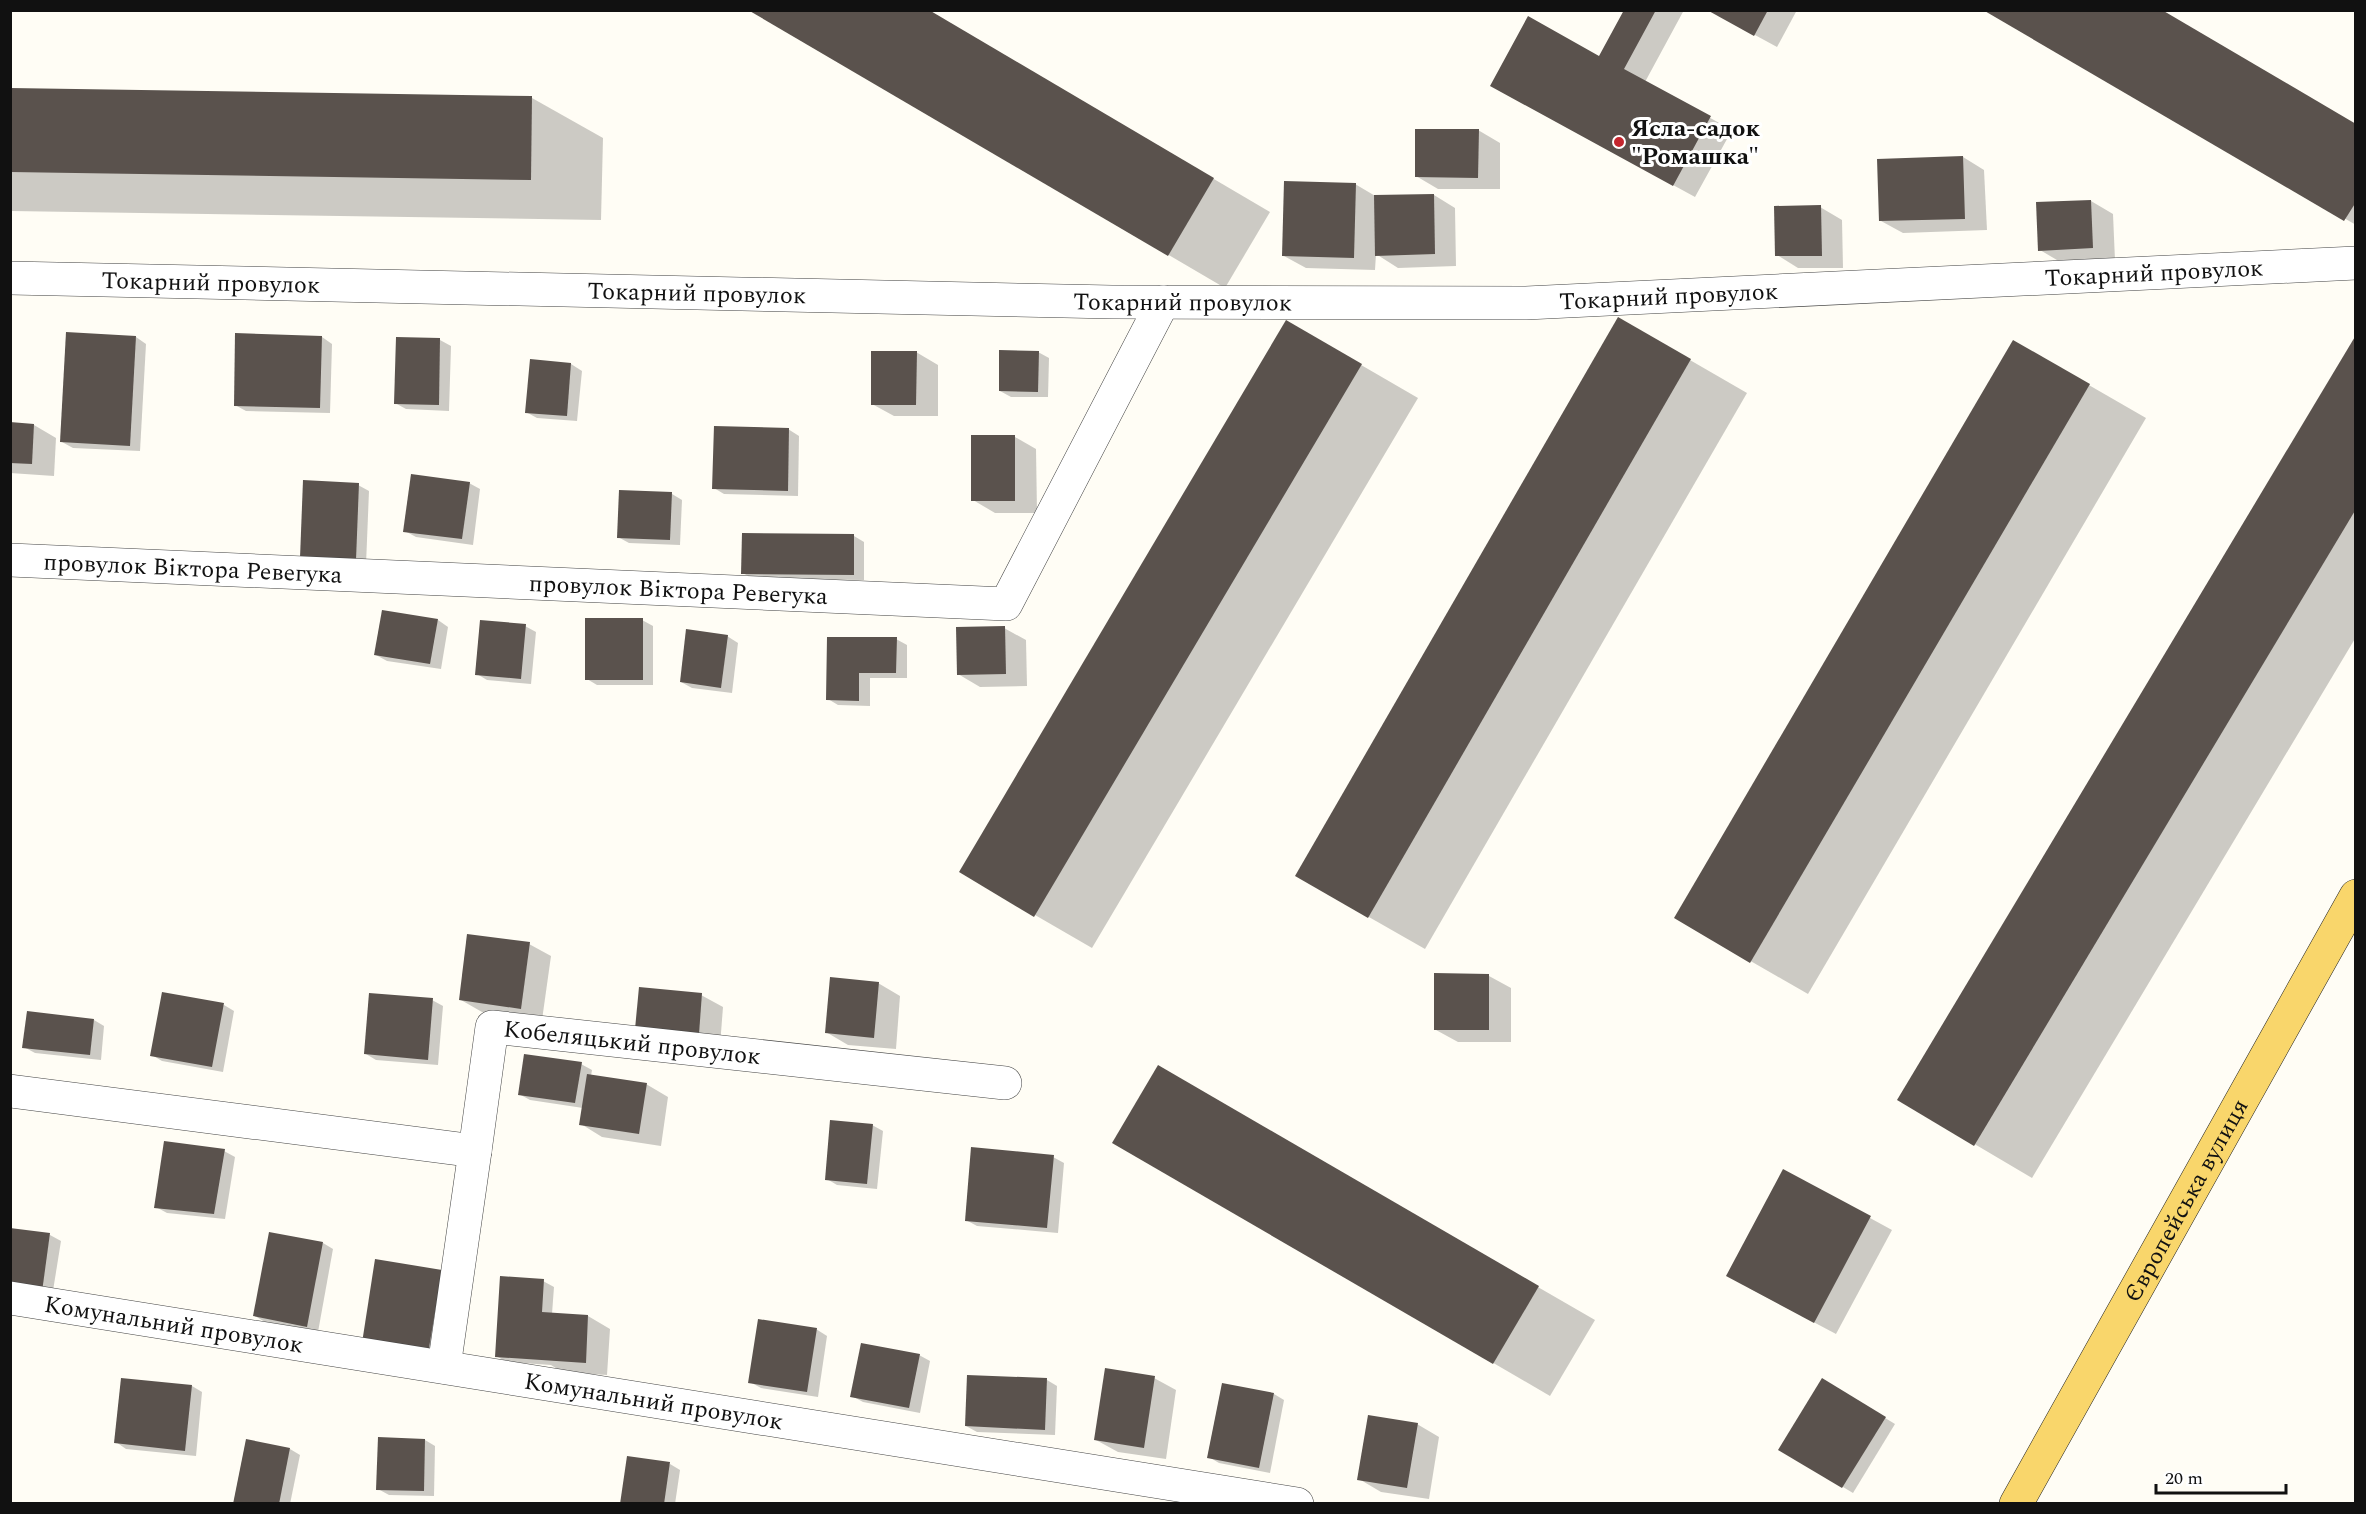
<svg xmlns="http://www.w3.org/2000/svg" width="2366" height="1514" viewBox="0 0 2366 1514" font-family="Spectral,serif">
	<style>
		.shadow { fill: #0003 }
		.building { fill: #5a524d }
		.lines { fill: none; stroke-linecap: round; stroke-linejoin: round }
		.street-casing { stroke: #444; stroke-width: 34 }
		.primary-casing { stroke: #222; stroke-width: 34 }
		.street { stroke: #fff; stroke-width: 33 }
		.primary { stroke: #f9d66b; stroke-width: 33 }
		.poi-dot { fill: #c4262e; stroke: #fff; stroke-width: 2 }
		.labels { text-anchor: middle; stroke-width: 6; stroke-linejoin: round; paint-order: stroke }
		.poi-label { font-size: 24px; font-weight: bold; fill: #111; stroke: #fff; text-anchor: start }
		.street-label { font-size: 24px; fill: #111; stroke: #fff }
	</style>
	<rect width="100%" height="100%" fill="#fffdf5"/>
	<g class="shadow">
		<path d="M 751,10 L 926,10 L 1270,212 L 1225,288 Z"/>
		<path d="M 1625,10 L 1684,10 L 1645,82 L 1732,130 L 1695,197 L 1514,98 L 1600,58 Z"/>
		<path d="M 1709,10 L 1797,10 L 1777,47 Z"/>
		<path d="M 1986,10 L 2356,125 L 2356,225 Z"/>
		<path d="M 10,89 L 532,98 L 603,138 L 601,220 L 10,211 Z"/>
		<path d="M 1478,130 L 1500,143 L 1500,189 L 1438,189 L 1416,176 Z"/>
		<path d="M 1963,157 L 1984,170 L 1987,230 L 1903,233 L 1881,221 Z"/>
		<path d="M 1355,184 L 1377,197 L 1434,195 L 1455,208 L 1456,266 L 1398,268 L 1376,254 L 1375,270 L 1306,268 L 1284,256 Z"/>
		<path d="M 2091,201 L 2113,214 L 2115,260 L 2062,263 L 2040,250 Z"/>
		<path d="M 1820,207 L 1842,220 L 1843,268 L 1798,268 L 1777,255 Z"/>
		<path d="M 1619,319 L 1747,393 L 1425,949 L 1297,876 Z"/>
		<path d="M 1287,322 L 1418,398 L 1092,948 L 961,872 Z"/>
		<path d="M 136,337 L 146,344 L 140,451 L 73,448 L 62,442 Z"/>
		<path d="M 322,337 L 332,344 L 330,413 L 246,411 L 235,405 Z"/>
		<path d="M 2356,338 L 2356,637 L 2032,1178 L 1900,1100 Z"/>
		<path d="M 397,339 L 440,340 L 451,346 L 449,411 L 406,409 L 395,403 Z"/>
		<path d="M 2014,342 L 2146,418 L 1808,994 L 1676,918 Z"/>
		<path d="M 916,352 L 938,365 L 938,416 L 894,416 L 872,404 Z"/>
		<path d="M 1038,352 L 1049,358 L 1048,397 L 1011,397 L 1000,391 Z"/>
		<path d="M 531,361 L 571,364 L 582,371 L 577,421 L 537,418 L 526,412 Z"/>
		<path d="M 10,424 L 34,425 L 56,438 L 54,476 L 10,473 Z"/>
		<path d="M 788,429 L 799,436 L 798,496 L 724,494 L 714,488 Z"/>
		<path d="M 1015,437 L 1036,449 L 1037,513 L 995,513 L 973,500 Z"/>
		<path d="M 469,483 L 480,489 L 473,545 L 416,537 L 405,531 Z"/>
		<path d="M 358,485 L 369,491 L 366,565 L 312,563 Z"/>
		<path d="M 672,494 L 682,500 L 680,545 L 629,543 L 618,537 Z"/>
		<path d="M 854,536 L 864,542 L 864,580 L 753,579 L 743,573 Z"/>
		<path d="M 438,620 L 448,627 L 441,669 L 387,661 L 376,655 Z"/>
		<path d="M 642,620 L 653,626 L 653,685 L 597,685 L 587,679 Z"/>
		<path d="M 525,626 L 536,632 L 531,684 L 487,680 L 477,674 Z"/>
		<path d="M 1004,628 L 1026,640 L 1027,686 L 980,687 L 958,674 Z"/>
		<path d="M 727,636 L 738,643 L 732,693 L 692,688 L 681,682 Z"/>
		<path d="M 896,639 L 907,645 L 907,678 L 870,678 L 870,706 L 838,705 L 828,699 Z"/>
		<path d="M 529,944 L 551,956 L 542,1020 L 482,1012 L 461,1000 Z"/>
		<path d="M 1436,975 L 1489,976 L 1511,988 L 1511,1042 L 1458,1042 L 1436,1030 Z"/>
		<path d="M 878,983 L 900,996 L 896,1049 L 848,1045 L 826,1032 Z"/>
		<path d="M 701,995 L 723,1007 L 720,1046 L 658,1041 Z"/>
		<path d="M 432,1000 L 443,1006 L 438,1065 L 376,1060 L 366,1054 Z"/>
		<path d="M 224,1005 L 234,1011 L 223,1072 L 162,1061 L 152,1055 Z"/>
		<path d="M 94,1020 L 104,1026 L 101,1060 L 35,1053 L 24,1047 Z"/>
		<path d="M 581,1064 L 592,1070 L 591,1076 L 646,1084 L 668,1097 L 661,1146 L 602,1137 L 581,1124 L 583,1108 L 530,1100 L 519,1094 Z"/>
		<path d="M 1158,1067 L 1595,1320 L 1550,1396 L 1114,1142 Z"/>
		<path d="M 872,1125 L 883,1131 L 877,1189 L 837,1185 L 827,1179 Z"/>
		<path d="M 224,1151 L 235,1157 L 225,1219 L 167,1213 L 156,1207 Z"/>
		<path d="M 1053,1157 L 1064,1163 L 1058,1233 L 977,1226 L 966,1220 Z"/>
		<path d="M 1784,1171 L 1892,1230 L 1836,1334 L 1749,1288 Z"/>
		<path d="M 10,1229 L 50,1235 L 61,1241 L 52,1297 L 10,1291 Z"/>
		<path d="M 323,1243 L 333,1249 L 318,1332 L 265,1322 L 255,1316 Z"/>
		<path d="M 441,1271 L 439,1359 L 363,1343 Z"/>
		<path d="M 543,1281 L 554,1287 L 552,1314 L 588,1316 L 610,1329 L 607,1375 L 562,1372 L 551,1365 L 507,1362 L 496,1356 Z"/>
		<path d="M 816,1329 L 827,1336 L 818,1397 L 761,1388 L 750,1382 Z"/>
		<path d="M 919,1355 L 930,1361 L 920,1413 L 863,1402 L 852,1396 Z"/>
		<path d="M 1154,1378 L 1176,1390 L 1166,1459 L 1118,1452 L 1096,1440 Z"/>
		<path d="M 1047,1380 L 1057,1386 L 1055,1435 L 977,1432 L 966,1426 Z"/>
		<path d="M 1823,1380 L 1895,1424 L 1853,1493 L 1780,1449 Z"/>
		<path d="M 192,1386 L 202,1392 L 196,1456 L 126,1449 L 116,1442 Z"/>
		<path d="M 1274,1394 L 1284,1400 L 1270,1473 L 1219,1463 L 1209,1457 Z"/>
		<path d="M 1417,1424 L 1439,1437 L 1429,1499 L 1381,1492 L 1359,1479 Z"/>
		<path d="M 425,1440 L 435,1446 L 434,1496 L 389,1495 L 378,1489 Z"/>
		<path d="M 290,1449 L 300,1455 L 290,1504 L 234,1504 Z"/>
		<path d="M 670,1464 L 680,1470 L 675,1504 L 621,1504 Z"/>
	</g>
	<g class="building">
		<path d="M 748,10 L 929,10 L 1214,178 L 1168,256 Z"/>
		<path d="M 1624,10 L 1656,10 L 1624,69 L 1711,116 L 1673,186 L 1490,86 L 1528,16 L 1599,56 Z"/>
		<path d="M 1707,10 L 1768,10 L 1754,36 Z"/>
		<path d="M 1983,10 L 2162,10 L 2356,124 L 2356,202 L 2344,221 Z"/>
		<path d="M 10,88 L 532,96 L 531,180 L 10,172 Z"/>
		<path d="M 1415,129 L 1479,129 L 1478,178 L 1415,177 Z"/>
		<path d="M 1963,156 L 1965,219 L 1879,221 L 1877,159 Z"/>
		<path d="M 1284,181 L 1356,183 L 1354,258 L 1282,256 Z"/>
		<path d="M 1434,194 L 1435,254 L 1375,256 L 1374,195 Z"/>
		<path d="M 2091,200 L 2093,248 L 2038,251 L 2036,202 Z"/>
		<path d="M 1821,205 L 1822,256 L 1775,256 L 1774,206 Z"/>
		<path d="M 1618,317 L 1691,359 L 1368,918 L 1295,876 Z"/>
		<path d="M 1286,320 L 1362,364 L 1034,917 L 959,872 Z"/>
		<path d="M 66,332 L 136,336 L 130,446 L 60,442 Z"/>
		<path d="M 235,333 L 322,336 L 320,408 L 234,406 Z"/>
		<path d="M 2356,335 L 2356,509 L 1974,1146 L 1897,1100 Z"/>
		<path d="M 396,337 L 440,338 L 439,405 L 394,404 Z"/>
		<path d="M 2013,340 L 2090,384 L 1750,963 L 1674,918 Z"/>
		<path d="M 999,350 L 1039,351 L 1038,392 L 999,391 Z"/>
		<path d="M 871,351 L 917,351 L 916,405 L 871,405 Z"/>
		<path d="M 530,359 L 571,363 L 567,416 L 525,413 Z"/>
		<path d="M 10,422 L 34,424 L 32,464 L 10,463 Z"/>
		<path d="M 714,426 L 789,428 L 788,491 L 712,489 Z"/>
		<rect x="971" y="435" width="44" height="66"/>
		<path d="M 411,474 L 470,482 L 462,539 L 403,532 Z"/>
		<path d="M 303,480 L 359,483 L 356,560 L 300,558 Z"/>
		<path d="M 619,490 L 672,492 L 670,540 L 617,538 Z"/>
		<path d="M 742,533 L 854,534 L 854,575 L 741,574 Z"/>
		<path d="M 382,610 L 438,619 L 430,664 L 374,655 Z"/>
		<rect x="585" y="618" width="58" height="62"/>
		<path d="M 480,620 L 526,624 L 521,679 L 475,675 Z"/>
		<path d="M 1005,626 L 1006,674 L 957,675 L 956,627 Z"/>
		<path d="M 686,629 L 728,635 L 721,688 L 680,682 Z"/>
		<path d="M 827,637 L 897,637 L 896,673 L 859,673 L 859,701 L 826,700 Z"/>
		<path d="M 467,934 L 530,942 L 521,1009 L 459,1000 Z"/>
		<path d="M 1434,973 L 1489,974 L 1489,1030 L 1434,1030 Z"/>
		<path d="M 830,977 L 879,982 L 874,1038 L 825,1033 Z"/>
		<path d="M 639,987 L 702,993 L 699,1034 L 635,1029 Z"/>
		<path d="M 162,992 L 224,1003 L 212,1067 L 150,1056 Z"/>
		<path d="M 369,993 L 433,998 L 428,1060 L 364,1054 Z"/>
		<path d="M 27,1011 L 94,1019 L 90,1055 L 22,1048 Z"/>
		<path d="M 524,1054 L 582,1062 L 575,1103 L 518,1095 Z"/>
		<path d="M 1158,1065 L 1539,1286 L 1493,1364 L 1112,1143 Z"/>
		<path d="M 587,1074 L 647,1083 L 639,1134 L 579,1125 Z"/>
		<path d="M 830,1120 L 873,1124 L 867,1184 L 825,1180 Z"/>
		<path d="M 164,1141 L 225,1149 L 214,1214 L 154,1208 Z"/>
		<path d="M 971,1147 L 1054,1155 L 1047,1228 L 965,1221 Z"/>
		<path d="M 1783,1169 L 1871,1216 L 1814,1323 L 1726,1276 Z"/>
		<path d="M 10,1228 L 50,1233 L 42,1292 L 10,1287 Z"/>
		<path d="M 269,1232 L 323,1242 L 307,1327 L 253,1316 Z"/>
		<path d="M 375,1259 L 442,1270 L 428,1354 L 362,1343 Z"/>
		<path d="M 500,1276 L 544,1279 L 542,1312 L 588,1315 L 586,1363 L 495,1357 Z"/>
		<path d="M 758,1319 L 817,1328 L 807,1392 L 748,1383 Z"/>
		<path d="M 861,1343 L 920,1354 L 909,1408 L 850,1397 Z"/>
		<path d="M 1105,1368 L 1155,1376 L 1144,1448 L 1094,1440 Z"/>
		<path d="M 967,1375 L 1047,1378 L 1045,1430 L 965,1426 Z"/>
		<path d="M 121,1378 L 192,1385 L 185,1451 L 114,1443 Z"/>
		<path d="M 1822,1378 L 1886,1417 L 1842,1488 L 1778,1450 Z"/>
		<path d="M 1222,1383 L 1274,1393 L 1259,1468 L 1207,1458 Z"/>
		<path d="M 1368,1415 L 1418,1423 L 1407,1488 L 1357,1480 Z"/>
		<path d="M 378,1437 L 425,1439 L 424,1491 L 376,1490 Z"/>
		<path d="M 246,1439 L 290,1448 L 279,1504 L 233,1504 Z"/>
		<path d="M 627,1456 L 670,1462 L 664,1504 L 620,1504 Z"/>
	</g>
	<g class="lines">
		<g class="street-casing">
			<g id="street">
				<path id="s1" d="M 10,278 L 1112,302 L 1526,303 L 2356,263"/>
				<path id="s2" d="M 10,560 L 1006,604 L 1163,302"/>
				<path id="s3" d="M 10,1091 L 475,1151 L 492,1027 L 1005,1083"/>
				<path id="s4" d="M 10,1298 L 1297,1504"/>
				<path d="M 444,1367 L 475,1151"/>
			</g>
		</g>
		<g class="primary-casing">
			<g id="primary">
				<path id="s5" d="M 2016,1504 L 2356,896"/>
			</g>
		</g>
		<use href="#street" class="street"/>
		<use href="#primary" class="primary"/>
	</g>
	<circle class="poi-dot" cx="1619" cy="142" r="6"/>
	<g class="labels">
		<g class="poi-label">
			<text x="1631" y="136">Ясла-садок<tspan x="1631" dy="28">"Ромашка"</tspan></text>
		</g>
		<g class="street-label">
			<text dy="8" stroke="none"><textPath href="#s1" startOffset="2145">Токарний провулок</textPath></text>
			<text dy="8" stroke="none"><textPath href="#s1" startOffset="201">Токарний провулок</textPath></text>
			<text dy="8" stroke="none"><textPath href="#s1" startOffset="687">Токарний провулок</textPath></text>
			<text dy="8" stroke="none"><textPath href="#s1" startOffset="1659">Токарний провулок</textPath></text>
			<text dy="8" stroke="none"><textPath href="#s1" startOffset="1173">Токарний провулок</textPath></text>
			<text dy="8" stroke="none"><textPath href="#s2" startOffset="183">провулок Віктора Ревегука</textPath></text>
			<text dy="8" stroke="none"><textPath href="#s2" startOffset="669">провулок Віктора Ревегука</textPath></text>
			<text dy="8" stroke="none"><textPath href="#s3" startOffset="735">Кобеляцький провулок</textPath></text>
			<text dy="8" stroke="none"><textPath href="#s5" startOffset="348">Європейська вулиця</textPath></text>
			<text dy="8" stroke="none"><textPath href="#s4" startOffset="166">Комунальний провулок</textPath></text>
			<text dy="8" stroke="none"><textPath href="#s4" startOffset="652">Комунальний провулок</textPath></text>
		</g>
	</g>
	<rect width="2366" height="1514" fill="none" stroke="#111111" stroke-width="24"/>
	<path d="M2156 1484v9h130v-9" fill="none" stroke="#111111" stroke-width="3"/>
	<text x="2165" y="1484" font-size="18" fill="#111111" stroke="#ffffff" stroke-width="4.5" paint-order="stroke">20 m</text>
</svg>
